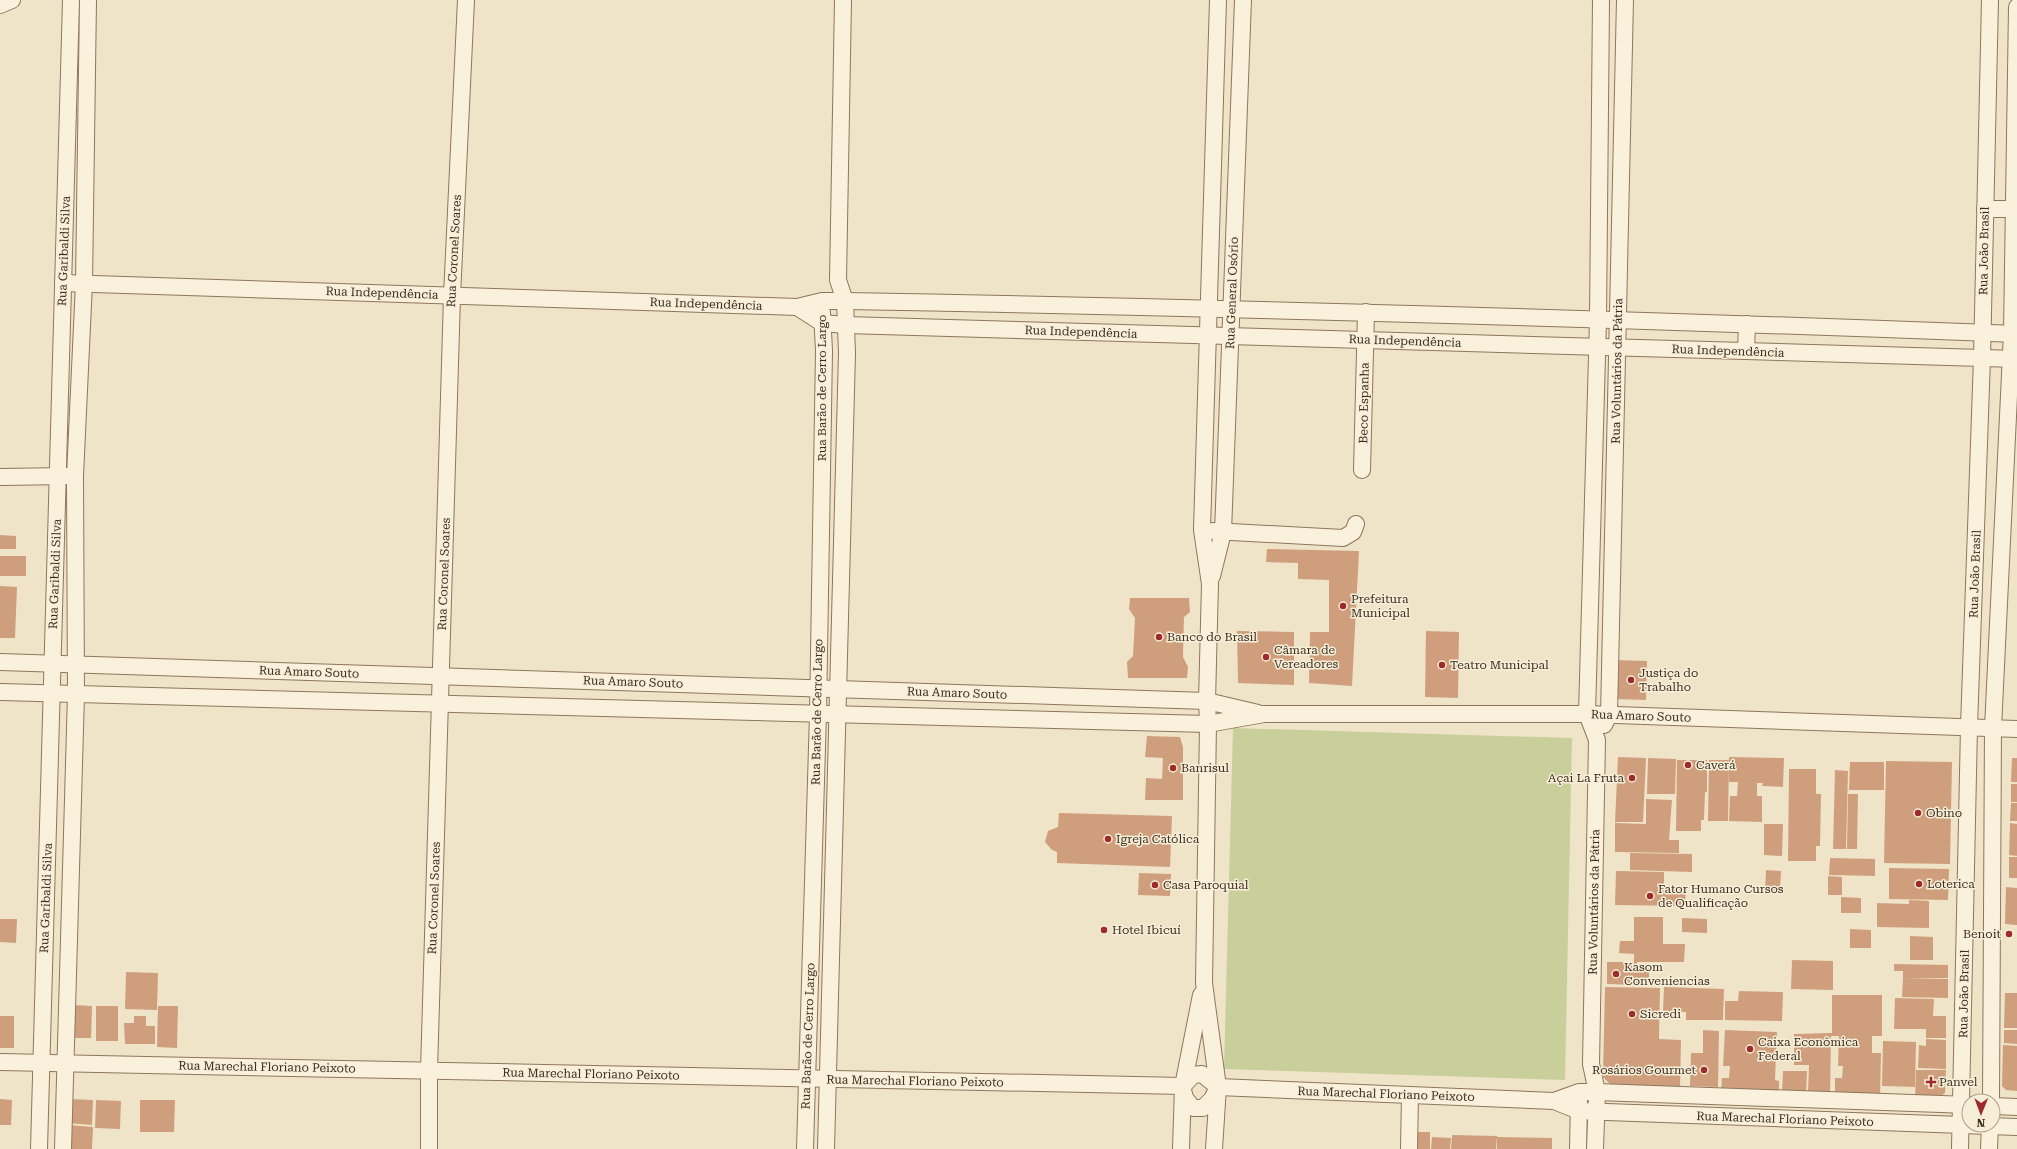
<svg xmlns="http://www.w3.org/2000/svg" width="2017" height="1149" viewBox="0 0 2017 1149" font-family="'Roboto Serif',serif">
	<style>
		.green { fill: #c9cf9b }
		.building { fill: #cf9f7d }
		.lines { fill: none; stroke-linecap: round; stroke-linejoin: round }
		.minor-casing { stroke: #8d765c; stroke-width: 18 }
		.minor { stroke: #faf1dc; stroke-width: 16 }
		.poi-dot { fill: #9e2a2b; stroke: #f7eed8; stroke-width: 1.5 }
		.labels { text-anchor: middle; stroke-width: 3; stroke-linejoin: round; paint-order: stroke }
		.street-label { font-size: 12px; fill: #3d2e20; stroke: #f7eed8 }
		.poi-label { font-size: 12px; fill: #3d2e20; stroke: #f7eed8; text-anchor: start }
	</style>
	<rect width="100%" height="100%" fill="#f0e4c8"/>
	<path class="green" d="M 1233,728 L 1572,738 L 1565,1080 L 1224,1069 Z"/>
	<g class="building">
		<path d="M 0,535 L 16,536 L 16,549 L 0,549 Z"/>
		<path d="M 1267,549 L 1359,551 L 1352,686 L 1309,683 L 1310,632 L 1329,632 L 1329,580 L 1298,579 L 1298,563 L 1266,562 Z"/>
		<rect x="0" y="556" width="26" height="20"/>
		<path d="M 0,586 L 17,587 L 15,638 L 0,638 Z"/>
		<path d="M 1130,598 L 1189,598 L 1190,612 L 1184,617 L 1183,657 L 1188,667 L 1187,678 L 1128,678 L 1127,662 L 1133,656 L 1135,618 L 1129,609 Z"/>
		<path d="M 1237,631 L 1294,632 L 1294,685 L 1238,683 Z"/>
		<path d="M 1426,631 L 1459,632 L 1458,698 L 1425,697 Z"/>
		<path d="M 1616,660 L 1647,661 L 1646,700 L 1615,699 Z"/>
		<path d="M 1147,736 L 1180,737 L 1183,747 L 1183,800 L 1145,800 L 1146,778 L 1162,779 L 1163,758 L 1145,757 Z"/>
		<path d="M 1618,757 L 1646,758 L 1643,822 L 1615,822 Z"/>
		<path d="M 1729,757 L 1784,758 L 1783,787 L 1762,786 L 1763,783 L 1757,783 L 1757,796 L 1762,796 L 1762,822 L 1729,821 L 1730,796 L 1737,796 L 1738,782 L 1729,782 Z"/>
		<path d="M 1648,758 L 1676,759 L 1675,794 L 1647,794 Z"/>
		<path d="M 2012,758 L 2017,758 L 2017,782 L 2011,782 Z"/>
		<path d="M 1677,760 L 1707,760 L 1707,792 L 1705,792 L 1704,820 L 1701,820 L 1701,831 L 1676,831 Z"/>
		<path d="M 1709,760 L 1729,760 L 1728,821 L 1708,821 Z"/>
		<path d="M 1886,761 L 1952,762 L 1950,864 L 1884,863 Z"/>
		<path d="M 1850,762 L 1884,762 L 1884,790 L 1849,790 Z"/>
		<path d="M 1789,769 L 1816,769 L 1816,794 L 1821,794 L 1820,846 L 1816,846 L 1816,861 L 1788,861 Z"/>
		<path d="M 1835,770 L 1848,771 L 1846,849 L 1833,849 Z"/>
		<rect x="2011" y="784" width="6" height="18"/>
		<path d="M 1848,794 L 1858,794 L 1857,849 L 1847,849 Z"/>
		<path d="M 1646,799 L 1672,800 L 1669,840 L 1679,840 L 1679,853 L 1615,852 L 1615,823 L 1646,824 Z"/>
		<path d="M 2011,803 L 2017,803 L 2017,821 L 2010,821 Z"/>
		<path d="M 1059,813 L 1172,816 L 1170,867 L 1057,863 L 1057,852 L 1052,850 L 1045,842 L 1048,831 L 1058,827 Z"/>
		<path d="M 2010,823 L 2017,824 L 2017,856 L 2009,855 Z"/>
		<path d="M 1764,824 L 1783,824 L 1782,856 L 1764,855 Z"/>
		<path d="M 1630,853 L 1692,854 L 1692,872 L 1630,870 Z"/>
		<rect x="2009" y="857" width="8" height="21"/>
		<path d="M 1830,858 L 1875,859 L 1875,876 L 1829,875 Z"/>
		<path d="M 1889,868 L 1949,869 L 1948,900 L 1889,899 Z"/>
		<path d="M 1766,870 L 1781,871 L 1780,892 L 1765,892 Z"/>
		<path d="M 1616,871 L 1664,872 L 1664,887 L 1686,887 L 1685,906 L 1615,905 Z"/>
		<path d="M 1139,873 L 1171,874 L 1170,896 L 1138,895 Z"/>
		<path d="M 1828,876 L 1842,877 L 1842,895 L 1828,895 Z"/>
		<path d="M 2006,887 L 2017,888 L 2017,925 L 2005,924 Z"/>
		<path d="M 1841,897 L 1861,898 L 1861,913 L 1841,913 Z"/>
		<path d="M 1909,900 L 1929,901 L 1929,928 L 1877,927 L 1877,903 L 1909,904 Z"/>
		<path d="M 1634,917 L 1663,917 L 1663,944 L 1685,944 L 1684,962 L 1634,962 L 1634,954 L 1619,953 L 1620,941 L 1634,941 Z"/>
		<path d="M 1682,918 L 1707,919 L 1707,933 L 1682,932 Z"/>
		<path d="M 0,919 L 17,919 L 16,943 L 0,942 Z"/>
		<path d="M 1850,929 L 1871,930 L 1871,948 L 1850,948 Z"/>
		<path d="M 1910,936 L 1933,937 L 1933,960 L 1910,960 Z"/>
		<path d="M 1792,960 L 1833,961 L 1833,990 L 1791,989 Z"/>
		<path d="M 1607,962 L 1637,962 L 1637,967 L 1649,968 L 1649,979 L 1637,978 L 1637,985 L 1607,984 Z"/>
		<path d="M 1894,964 L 1948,965 L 1948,978 L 1903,978 L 1903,971 L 1894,971 Z"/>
		<path d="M 126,972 L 158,973 L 157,1010 L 125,1009 Z"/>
		<path d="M 1903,978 L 1948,979 L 1948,998 L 1902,997 Z"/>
		<path d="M 1605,987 L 1660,988 L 1659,1039 L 1681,1040 L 1680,1089 L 1614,1088 L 1603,1077 Z"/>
		<path d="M 1664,987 L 1724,989 L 1723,1020 L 1686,1020 L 1686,1012 L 1663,1011 Z"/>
		<path d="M 1739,991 L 1783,992 L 1782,1021 L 1725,1020 L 1725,1001 L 1738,1001 Z"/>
		<path d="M 2005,993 L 2017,993 L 2017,1028 L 2004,1028 Z"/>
		<path d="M 1832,995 L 1882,995 L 1882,1036 L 1872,1036 L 1872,1053 L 1881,1053 L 1880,1100 L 1835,1100 L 1835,1078 L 1842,1078 L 1843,1066 L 1838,1066 L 1839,1036 L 1831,1036 L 1830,1095 L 1808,1094 L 1809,1065 L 1794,1065 L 1794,1034 L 1832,1033 Z"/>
		<path d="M 1895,998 L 1934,999 L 1933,1016 L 1946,1016 L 1946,1038 L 1926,1038 L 1926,1029 L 1894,1029 Z"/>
		<path d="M 74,1005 L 92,1006 L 91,1038 L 72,1038 Z"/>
		<rect x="96" y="1006" width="22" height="35"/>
		<path d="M 158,1006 L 178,1006 L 177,1048 L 157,1047 Z"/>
		<rect x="0" y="1016" width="14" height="32"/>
		<path d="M 134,1016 L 146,1016 L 146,1026 L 155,1026 L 155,1044 L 125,1044 L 124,1023 L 134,1023 Z"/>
		<path d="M 1703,1030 L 1719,1031 L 1718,1087 L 1690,1086 L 1691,1053 L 1703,1053 Z"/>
		<path d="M 1725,1030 L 1777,1032 L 1775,1080 L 1779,1081 L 1779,1095 L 1721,1093 L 1722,1078 L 1729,1078 L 1730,1066 L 1723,1066 Z"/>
		<path d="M 2004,1030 L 2017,1030 L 2017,1044 L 2004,1043 Z"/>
		<path d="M 1926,1039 L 1946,1040 L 1946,1069 L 1918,1068 L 1919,1045 L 1926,1046 Z"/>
		<path d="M 1883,1041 L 1916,1042 L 1915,1087 L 1882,1086 Z"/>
		<path d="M 2003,1045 L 2017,1046 L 2017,1091 L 2006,1090 L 2002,1086 Z"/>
		<path d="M 1916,1070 L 1946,1070 L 1945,1093 L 1936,1100 L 1915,1100 Z"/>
		<path d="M 1783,1071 L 1807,1071 L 1806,1094 L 1782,1093 Z"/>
		<path d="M 0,1099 L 12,1100 L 11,1125 L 0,1125 Z"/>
		<path d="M 68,1099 L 93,1100 L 92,1125 L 67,1123 Z"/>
		<path d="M 96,1100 L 121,1101 L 120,1129 L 95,1128 Z"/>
		<path d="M 140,1100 L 175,1100 L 174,1132 L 140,1132 Z"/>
		<path d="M 68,1125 L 93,1127 L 92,1149 L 67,1149 Z"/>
		<rect x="1417" y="1132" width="13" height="17"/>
		<path d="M 1452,1135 L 1497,1136 L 1496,1149 L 1451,1149 Z"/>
		<path d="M 1432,1137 L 1451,1138 L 1450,1149 L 1431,1149 Z"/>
		<path d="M 1497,1137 L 1552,1138 L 1552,1149 L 1497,1149 Z"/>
	</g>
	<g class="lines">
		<g class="minor-casing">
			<g id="minor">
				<path d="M 0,5 L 12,0"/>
				<path d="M 1985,209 L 2014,209"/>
				<path d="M 63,283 L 797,307 L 822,301 L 845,301 C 1236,308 1627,319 2017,334"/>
				<path d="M 797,307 L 822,323 L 846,325 L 2017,359"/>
				<path d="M 1746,351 L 1747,324"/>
				<path d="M 1362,470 L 1366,312"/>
				<path d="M 0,477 L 68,476"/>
				<path d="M 1213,531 L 1343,538 L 1353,532 L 1356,524"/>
				<path d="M 1212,576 L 1223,532 L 1243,0"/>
				<path d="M 0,662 L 1207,701 L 1258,713"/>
				<path d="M 0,692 L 1208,724 L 1264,714 L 1587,714 L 2017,729"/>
				<path d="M 1604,725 L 1609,715 L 1625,0"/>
				<path d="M 0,1062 L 1183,1086 L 1193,1075 L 1202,1074 L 1218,1087 L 1554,1101 L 1579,1111 L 2017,1127"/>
				<path d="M 1183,1090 L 1185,1098 L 1193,1108 L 1203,1108 L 1212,1099 L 1218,1087"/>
				<path d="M 1554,1101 L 1579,1092 L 1597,1092 L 1969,1105"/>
				<path d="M 1991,1101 L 1993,728 L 2012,333 L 2017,7"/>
				<path d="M 1993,1106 L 2017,1107"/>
				<path d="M 39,1149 L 71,0"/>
				<path d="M 63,1149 L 76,694 L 75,476 L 84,283 L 88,0"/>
				<path d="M 429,1149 L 429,1071 L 452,296 L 466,0"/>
				<path d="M 805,1149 L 818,714 L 824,351 L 822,312"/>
				<path d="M 826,1149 L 847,353 L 845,301 L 838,280 L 843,0"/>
				<path d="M 1181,1149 L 1183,1086 L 1201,995"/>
				<path d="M 1214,1149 L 1218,1087 L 1204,983 L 1208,724 L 1207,701 L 1210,584 L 1202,530 L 1218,0"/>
				<path d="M 1409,1149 L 1410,1095"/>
				<path d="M 1578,1149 L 1579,1101"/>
				<path d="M 1595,1149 L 1597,1092 L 1591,1064 L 1597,740 L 1587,714 L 1598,320 L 1601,0"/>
				<path d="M 1960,1149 L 1969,727 L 1982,358 L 1990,0"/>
				<path d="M 1989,1149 L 1990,1125"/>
			</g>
		</g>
		<use href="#minor" class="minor"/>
	</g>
	<g class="poi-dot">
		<circle cx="1343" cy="606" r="4"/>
		<circle cx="1159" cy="637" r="4"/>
		<circle cx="1266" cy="657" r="4"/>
		<circle cx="1442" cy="665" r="4"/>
		<circle cx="1631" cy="680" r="4"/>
		<circle cx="1688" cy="765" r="4"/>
		<circle cx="1173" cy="768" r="4"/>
		<circle cx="1632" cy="778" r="4"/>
		<circle cx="1918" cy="813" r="4"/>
		<circle cx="1108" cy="839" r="4"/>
		<circle cx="1919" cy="884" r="4"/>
		<circle cx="1155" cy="885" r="4"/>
		<circle cx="1650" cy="896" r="4"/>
		<circle cx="1104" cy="930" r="4"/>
		<circle cx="2009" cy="934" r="4"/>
		<circle cx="1616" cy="974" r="4"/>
		<circle cx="1632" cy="1014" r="4"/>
		<circle cx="1750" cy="1049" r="4"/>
		<circle cx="1704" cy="1070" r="4"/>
		<path d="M1929 1076h4v4h4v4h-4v4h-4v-4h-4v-4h4z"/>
	</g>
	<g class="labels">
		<g class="street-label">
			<text transform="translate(64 251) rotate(-88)" y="4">Rua Garibaldi Silva</text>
			<text transform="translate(454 251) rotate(-87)" y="4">Rua Coronel Soares</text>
			<text transform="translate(1984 251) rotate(-89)" y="4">Rua João Brasil</text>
			<text transform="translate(382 293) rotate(2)" y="4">Rua Independência</text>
			<text transform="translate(1232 293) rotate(-88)" y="4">Rua General Osório</text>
			<text transform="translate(706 304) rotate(2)" y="4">Rua Independência</text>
			<text transform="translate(1081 332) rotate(2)" y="4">Rua Independência</text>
			<text transform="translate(1405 341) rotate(2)" y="4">Rua Independência</text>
			<text transform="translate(1728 351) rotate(2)" y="4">Rua Independência</text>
			<text transform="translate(1617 371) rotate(-89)" y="4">Rua Voluntários da Pátria</text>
			<text transform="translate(822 388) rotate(-90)" y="4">Rua Barão de Cerro Largo</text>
			<text transform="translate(1364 403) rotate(-89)" y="4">Beco Espanha</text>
			<text transform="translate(55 574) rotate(-88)" y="4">Rua Garibaldi Silva</text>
			<text transform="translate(444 574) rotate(-88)" y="4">Rua Coronel Soares</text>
			<text transform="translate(1975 574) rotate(-88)" y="4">Rua João Brasil</text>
			<text transform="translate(309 672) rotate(2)" y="4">Rua Amaro Souto</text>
			<text transform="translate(633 682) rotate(2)" y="4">Rua Amaro Souto</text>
			<text transform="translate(957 693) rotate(2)" y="4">Rua Amaro Souto</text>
			<text transform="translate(817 712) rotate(-89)" y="4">Rua Barão de Cerro Largo</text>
			<text transform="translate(1641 716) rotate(2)" y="4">Rua Amaro Souto</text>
			<text transform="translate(46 898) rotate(-88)" y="4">Rua Garibaldi Silva</text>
			<text transform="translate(434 898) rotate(-88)" y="4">Rua Coronel Soares</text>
			<text transform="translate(1594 902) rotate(-89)" y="4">Rua Voluntários da Pátria</text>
			<text transform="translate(1964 994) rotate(-89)" y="4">Rua João Brasil</text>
			<text transform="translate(808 1036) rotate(-88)" y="4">Rua Barão de Cerro Largo</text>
			<text transform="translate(267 1067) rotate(1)" y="4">Rua Marechal Floriano Peixoto</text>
			<text transform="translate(591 1074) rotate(1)" y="4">Rua Marechal Floriano Peixoto</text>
			<text transform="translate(915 1081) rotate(1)" y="4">Rua Marechal Floriano Peixoto</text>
			<text transform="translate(1386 1094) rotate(2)" y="4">Rua Marechal Floriano Peixoto</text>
			<text transform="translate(1785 1119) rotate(2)" y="4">Rua Marechal Floriano Peixoto</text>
		</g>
		<g class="poi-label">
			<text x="1351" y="603">Prefeitura<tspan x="1351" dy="14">Municipal</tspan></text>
			<text x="1167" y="641">Banco do Brasil</text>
			<text x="1274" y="654">Câmara de<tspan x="1274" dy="14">Vereadores</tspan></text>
			<text x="1450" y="669">Teatro Municipal</text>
			<text x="1639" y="677">Justiça do<tspan x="1639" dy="14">Trabalho</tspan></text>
			<text x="1696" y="769">Caverá</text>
			<text x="1181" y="772">Banrisul</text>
			<text x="1624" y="782" text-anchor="end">Açai La Fruta</text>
			<text x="1926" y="817">Obino</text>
			<text x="1116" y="843">Igreja Católica</text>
			<text x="1927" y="888">Loterica</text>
			<text x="1163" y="889">Casa Paroquial</text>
			<text x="1658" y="893">Fator Humano Cursos<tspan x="1658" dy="14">de Qualificação</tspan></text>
			<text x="1112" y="934">Hotel Ibicuí</text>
			<text x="2001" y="938" text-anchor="end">Benoit</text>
			<text x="1624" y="971">Kasom<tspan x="1624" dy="14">Conveniencias</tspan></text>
			<text x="1640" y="1018">Sicredi</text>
			<text x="1758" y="1046">Caixa Econômica<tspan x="1758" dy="14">Federal</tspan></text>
			<text x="1696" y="1074" text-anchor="end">Rosários Gourmet</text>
			<text x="1939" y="1086">Panvel</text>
		</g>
	</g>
	<g transform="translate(1981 1113) rotate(181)"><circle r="19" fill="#f7eed8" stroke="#ada18e"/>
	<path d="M0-3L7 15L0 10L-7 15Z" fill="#9e2a2b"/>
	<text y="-6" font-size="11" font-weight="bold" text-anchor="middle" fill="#3d2e20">N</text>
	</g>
</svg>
